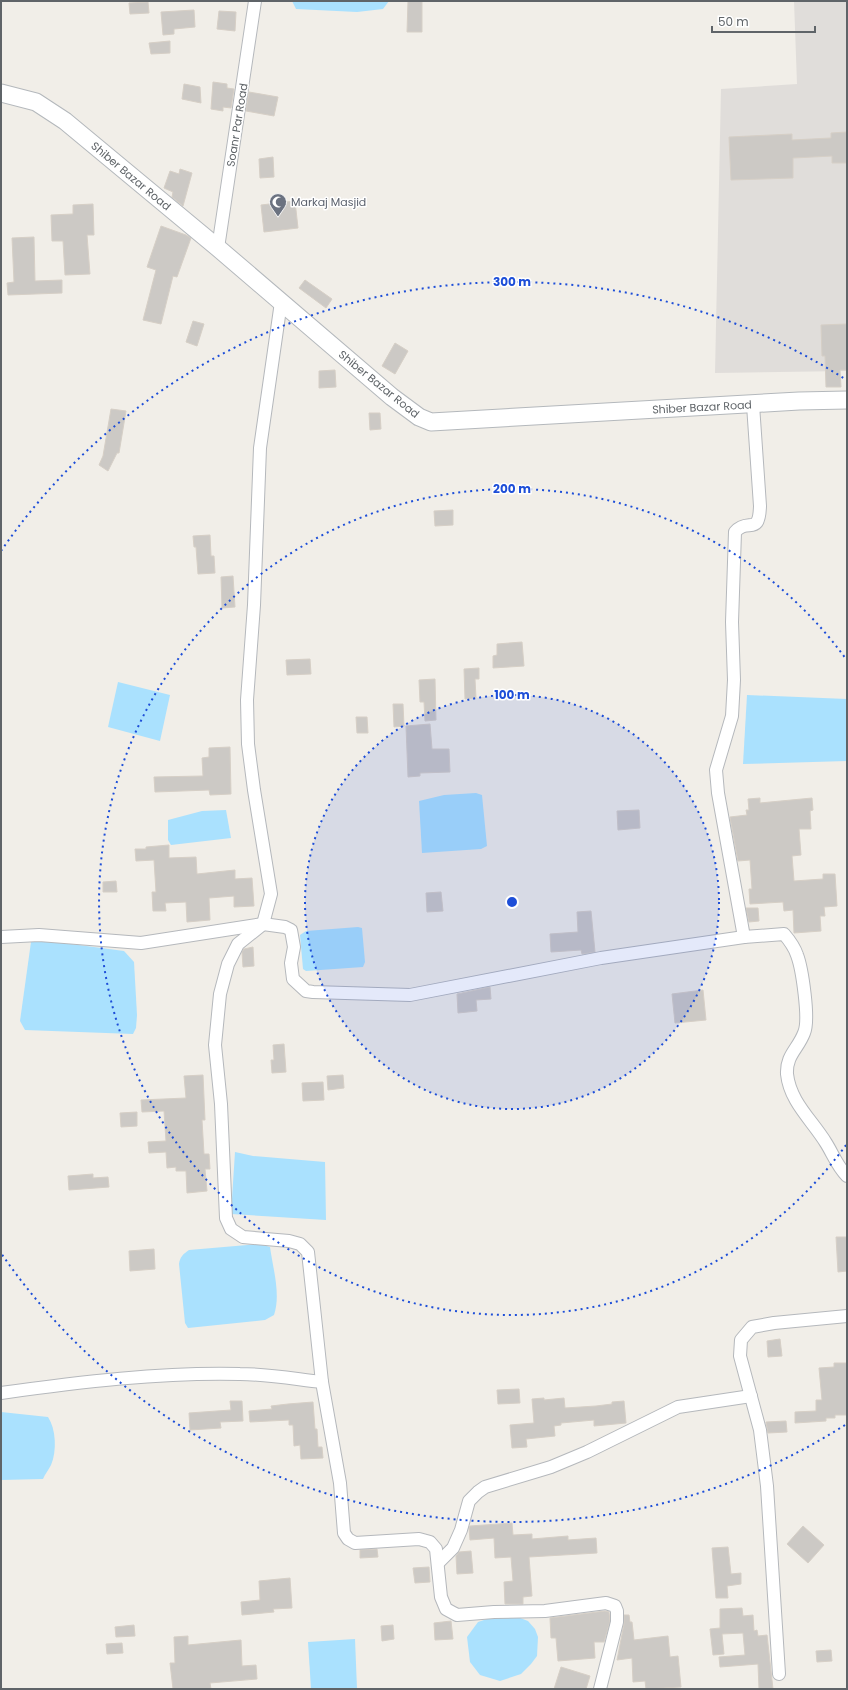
<svg xmlns="http://www.w3.org/2000/svg" width="848" height="1690" viewBox="0 0 848 1690" font-family="Poppins,sans-serif">
	<style>
		.industrial { fill: #e0ddda }
		.water { fill: #aae1fe }
		.building { fill: #ccc9c5; stroke: #d6cfc6 }
		.lines { fill: none; stroke-linecap: round; stroke-linejoin: round }
		.street-casing { stroke: #b5b8bc; stroke-width: 14 }
		.secondary-casing { stroke: #b4b8bc; stroke-width: 19 }
		.street { stroke: #fff; stroke-width: 12 }
		.secondary { stroke: #fff; stroke-width: 17 }
		.ring { fill: none; stroke: #1d4ed8; stroke-width: 2; stroke-dasharray: 2 4 }
		.labels { text-anchor: middle; stroke-width: 3; stroke-linejoin: round; paint-order: stroke }
		.street-label { font-size: 11px; fill: #5f6468; stroke: #fff }
		.worship-label { font-size: 11px; fill: #5b616d; stroke: #fff; text-anchor: start }
		.centre { fill: #1d4ed8; stroke: #fff; stroke-width: 2 }
		.ring-label { font-size: 12px; text-anchor: middle; font-weight: bold; fill: #1d4ed8; stroke: #fff; stroke-width: 3; stroke-linejoin: round; paint-order: stroke }
	</style>
	<rect width="100%" height="100%" fill="#f1eee8"/>
	<path class="industrial" d="M 794,1 L 847,1 L 847,371 L 715,373 L 721,89 L 797,84 Z"/>
	<g class="water">
		<path d="M 292,1 L 389,1 L 383,9 L 357,12 L 296,9 Z"/>
		<path d="M 118,682 L 170,695 L 160,741 L 108,727 Z"/>
		<path d="M 747,695 L 847,699 L 847,761 L 743,764 Z"/>
		<path d="M 476,793 L 482,795 L 487,846 L 481,849 L 422,853 L 419,801 L 444,795 Z"/>
		<path d="M 226,810 L 231,838 L 171,845 L 168,840 L 168,820 L 202,811 Z"/>
		<path d="M 358,927 L 362,928 L 365,962 L 363,967 L 306,971 L 303,969 L 300,935 L 306,931 Z"/>
		<path d="M 41,940 L 124,951 L 134,962 L 137,1015 L 136,1028 L 133,1034 L 25,1030 L 20,1021 L 31,942 Z"/>
		<path d="M 235,1152 L 253,1156 L 325,1162 L 326,1220 L 231,1214 Z"/>
		<path d="M 260,1244 L 270,1247 C 273,1269 281,1294 274,1315 L 265,1320 L 188,1328 L 185,1323 L 179,1264 C 180,1257 183,1254 189,1250 Z"/>
		<path d="M 1,1412 L 48,1417 C 56,1429 57,1451 51,1465 C 49,1469 45,1474 43,1479 L 1,1480 Z"/>
		<path d="M 515,1616 L 528,1621 L 535,1629 L 538,1637 L 537,1656 L 531,1664 L 521,1674 L 500,1681 L 480,1675 L 470,1662 L 467,1637 L 478,1622 L 493,1617 Z"/>
		<path d="M 355,1639 L 357,1689 L 311,1689 L 308,1642 Z"/>
	</g>
	<g class="building">
		<path d="M 408,1 L 422,1 L 422,32 L 407,32 Z"/>
		<path d="M 148,2 L 149,13 L 130,14 L 129,3 Z"/>
		<path d="M 194,10 L 195,27 L 174,29 L 174,34 L 163,35 L 161,12 Z"/>
		<path d="M 219,11 L 236,12 L 235,31 L 217,29 Z"/>
		<path d="M 170,41 L 170,53 L 151,54 L 149,43 Z"/>
		<path d="M 213,82 L 227,84 L 227,88 L 234,89 L 231,108 L 223,107 L 223,111 L 211,109 Z"/>
		<path d="M 184,84 L 200,87 L 201,103 L 182,99 Z"/>
		<path d="M 249,92 L 278,97 L 274,116 L 246,111 Z"/>
		<path d="M 847,132 L 847,163 L 832,163 L 832,156 L 793,158 L 793,178 L 731,180 L 729,137 L 792,134 L 792,140 L 831,138 L 831,133 Z"/>
		<path d="M 273,157 L 274,177 L 260,178 L 259,159 Z"/>
		<path d="M 180,169 L 192,173 L 183,206 L 172,197 L 173,192 L 164,188 L 170,171 L 179,174 Z"/>
		<path d="M 295,201 L 298,228 L 264,232 L 261,205 Z"/>
		<path d="M 93,204 L 94,235 L 87,235 L 90,274 L 65,275 L 63,241 L 52,241 L 51,215 L 73,214 L 73,205 Z"/>
		<path d="M 161,226 L 186,235 L 191,238 L 177,277 L 173,276 L 161,324 L 143,320 L 156,270 L 147,267 Z"/>
		<path d="M 34,237 L 35,281 L 62,280 L 62,293 L 8,295 L 7,283 L 14,282 L 12,238 Z"/>
		<path d="M 305,280 L 332,299 L 326,308 L 299,288 Z"/>
		<path d="M 193,321 L 204,324 L 197,346 L 186,342 Z"/>
		<path d="M 847,324 L 847,370 L 840,370 L 841,387 L 826,387 L 825,356 L 822,356 L 821,325 Z"/>
		<path d="M 395,343 L 408,351 L 395,374 L 382,366 Z"/>
		<path d="M 335,370 L 336,387 L 319,388 L 319,371 Z"/>
		<path d="M 111,409 L 126,411 L 119,453 L 117,453 L 108,471 L 99,465 L 103,456 Z"/>
		<path d="M 369,413 L 380,413 L 381,429 L 370,430 Z"/>
		<path d="M 453,510 L 453,525 L 435,526 L 434,511 Z"/>
		<path d="M 210,535 L 211,556 L 214,556 L 215,573 L 198,574 L 196,547 L 194,547 L 193,536 Z"/>
		<path d="M 233,576 L 235,607 L 222,608 L 221,577 Z"/>
		<path d="M 522,642 L 524,666 L 493,668 L 493,656 L 497,655 L 497,644 Z"/>
		<path d="M 310,659 L 311,674 L 287,675 L 286,660 Z"/>
		<path d="M 479,668 L 479,679 L 475,679 L 476,698 L 465,699 L 464,669 Z"/>
		<path d="M 435,679 L 436,720 L 425,721 L 424,702 L 420,702 L 419,680 Z"/>
		<path d="M 393,704 L 403,704 L 404,726 L 394,727 Z"/>
		<path d="M 356,717 L 367,717 L 368,733 L 357,733 Z"/>
		<path d="M 430,724 L 432,749 L 449,749 L 450,772 L 420,773 L 420,776 L 408,777 L 406,726 Z"/>
		<path d="M 230,747 L 231,794 L 210,795 L 209,790 L 155,792 L 154,777 L 203,776 L 202,758 L 209,757 L 209,748 Z"/>
		<path d="M 760,798 L 760,803 L 812,798 L 813,810 L 810,811 L 811,829 L 799,829 L 801,855 L 792,856 L 794,881 L 823,879 L 823,874 L 835,874 L 837,906 L 824,907 L 825,916 L 820,916 L 821,931 L 794,933 L 793,910 L 784,911 L 783,902 L 750,904 L 749,889 L 752,889 L 750,860 L 738,861 L 730,817 L 747,815 L 746,810 L 749,810 L 748,799 Z"/>
		<path d="M 639,810 L 640,828 L 618,830 L 617,811 Z"/>
		<path d="M 169,845 L 169,858 L 196,857 L 197,874 L 235,870 L 235,879 L 252,878 L 254,906 L 234,907 L 234,896 L 209,898 L 210,920 L 187,922 L 186,902 L 165,903 L 166,911 L 153,911 L 152,892 L 156,892 L 154,860 L 136,861 L 135,849 L 146,849 L 146,847 Z"/>
		<path d="M 116,881 L 117,892 L 103,892 L 103,882 Z"/>
		<path d="M 441,892 L 443,911 L 427,912 L 426,893 Z"/>
		<path d="M 746,908 L 758,908 L 759,921 L 749,922 Z"/>
		<path d="M 591,911 L 595,952 L 582,954 L 581,950 L 551,952 L 550,934 L 578,932 L 577,912 Z"/>
		<path d="M 253,947 L 254,966 L 243,967 L 242,952 L 244,949 Z"/>
		<path d="M 490,987 L 491,999 L 476,1000 L 477,1011 L 458,1013 L 457,994 Z"/>
		<path d="M 703,990 L 706,1020 L 675,1023 L 672,994 Z"/>
		<path d="M 284,1044 L 286,1072 L 272,1073 L 271,1060 L 274,1060 L 273,1045 Z"/>
		<path d="M 203,1075 L 205,1120 L 202,1120 L 204,1154 L 209,1154 L 210,1169 L 205,1169 L 207,1191 L 187,1193 L 186,1171 L 176,1171 L 176,1167 L 167,1168 L 166,1152 L 149,1153 L 148,1142 L 166,1141 L 164,1111 L 142,1112 L 141,1100 L 186,1098 L 184,1076 Z"/>
		<path d="M 343,1075 L 344,1088 L 328,1090 L 327,1076 Z"/>
		<path d="M 323,1082 L 324,1100 L 303,1101 L 302,1083 Z"/>
		<path d="M 137,1112 L 137,1126 L 121,1127 L 120,1113 Z"/>
		<path d="M 93,1174 L 93,1178 L 108,1177 L 109,1187 L 69,1190 L 68,1176 Z"/>
		<path d="M 836,1237 L 847,1237 L 847,1271 L 838,1272 Z"/>
		<path d="M 154,1249 L 155,1269 L 130,1271 L 129,1251 Z"/>
		<path d="M 780,1339 L 782,1356 L 768,1357 L 767,1341 Z"/>
		<path d="M 834,1363 L 847,1363 L 847,1415 L 835,1415 L 835,1418 L 826,1418 L 826,1421 L 795,1423 L 795,1412 L 816,1411 L 816,1400 L 822,1400 L 819,1368 L 834,1367 Z"/>
		<path d="M 519,1389 L 520,1403 L 498,1404 L 497,1390 Z"/>
		<path d="M 544,1398 L 544,1400 L 564,1398 L 565,1408 L 596,1406 L 612,1404 L 612,1402 L 624,1401 L 626,1423 L 594,1426 L 594,1420 L 561,1423 L 561,1425 L 554,1426 L 555,1436 L 526,1439 L 527,1447 L 512,1448 L 510,1425 L 534,1423 L 532,1399 Z"/>
		<path d="M 230,1401 L 242,1401 L 243,1421 L 220,1422 L 221,1428 L 190,1430 L 189,1413 L 231,1410 Z"/>
		<path d="M 313,1402 L 315,1429 L 317,1429 L 318,1447 L 322,1447 L 323,1458 L 301,1459 L 300,1445 L 294,1446 L 293,1425 L 289,1425 L 289,1420 L 250,1422 L 249,1411 L 272,1409 L 271,1406 L 288,1404 Z"/>
		<path d="M 786,1421 L 787,1432 L 768,1433 L 766,1422 Z"/>
		<path d="M 512,1523 L 513,1535 L 532,1534 L 532,1539 L 568,1536 L 568,1540 L 596,1538 L 597,1553 L 529,1557 L 532,1596 L 523,1597 L 523,1604 L 505,1604 L 504,1582 L 513,1581 L 511,1557 L 495,1558 L 494,1538 L 470,1540 L 469,1528 L 470,1526 Z"/>
		<path d="M 803,1526 L 824,1545 L 808,1563 L 787,1544 Z"/>
		<path d="M 728,1547 L 731,1574 L 741,1573 L 741,1584 L 727,1586 L 728,1598 L 716,1598 L 712,1548 Z"/>
		<path d="M 377,1549 L 378,1557 L 360,1558 L 360,1550 Z"/>
		<path d="M 471,1551 L 473,1573 L 457,1574 L 456,1556 L 459,1552 Z"/>
		<path d="M 429,1567 L 430,1582 L 415,1583 L 413,1568 Z"/>
		<path d="M 290,1578 L 292,1608 L 273,1609 L 274,1612 L 242,1615 L 241,1602 L 260,1600 L 259,1581 Z"/>
		<path d="M 742,1608 L 743,1616 L 753,1615 L 754,1631 L 757,1630 L 758,1636 L 767,1635 L 773,1689 L 759,1689 L 758,1664 L 720,1667 L 719,1657 L 745,1655 L 743,1633 L 722,1634 L 724,1654 L 713,1655 L 710,1629 L 720,1628 L 720,1609 Z"/>
		<path d="M 605,1611 L 609,1612 L 610,1621 L 604,1642 L 594,1642 L 595,1658 L 558,1661 L 556,1638 L 551,1638 L 550,1618 Z"/>
		<path d="M 624,1615 L 629,1615 L 630,1622 L 632,1622 L 634,1640 L 668,1636 L 670,1657 L 678,1656 L 681,1687 L 646,1689 L 645,1681 L 633,1682 L 632,1658 L 617,1660 L 624,1624 Z"/>
		<path d="M 451,1621 L 453,1639 L 435,1640 L 434,1623 Z"/>
		<path d="M 134,1625 L 135,1636 L 116,1637 L 115,1627 Z"/>
		<path d="M 393,1625 L 394,1639 L 382,1641 L 381,1626 Z"/>
		<path d="M 188,1636 L 188,1645 L 241,1640 L 242,1666 L 256,1665 L 257,1679 L 210,1683 L 211,1689 L 173,1689 L 170,1663 L 175,1663 L 174,1637 Z"/>
		<path d="M 122,1643 L 123,1653 L 107,1654 L 106,1644 Z"/>
		<path d="M 831,1650 L 832,1661 L 817,1662 L 816,1651 Z"/>
		<path d="M 561,1667 L 590,1676 L 586,1689 L 554,1689 Z"/>
	</g>
	<g class="lines">
		<g class="street-casing">
			<g id="street">
				<path d="M 218,248 L 255,1"/>
				<path d="M 281,302 L 260,448 L 254,605 L 247,700 L 248,744 L 254,790 L 271,894 L 263,924 L 238,944 L 228,964 L 220,994 L 215,1045 L 221,1104 L 226,1218 L 231,1229 L 243,1237 L 289,1241 L 300,1244 L 308,1252 L 322,1382"/>
				<path d="M 1,937 L 39,935 L 141,943 L 263,924 L 285,927 L 291,930 L 294,947 L 291,963 L 293,979 L 306,991 L 313,992 L 410,995 L 601,958 L 744,937 L 784,934 C 790,941 794,946 797,955 C 802,968 810,1020 804,1033 C 798,1049 786,1055 787,1074 C 790,1102 812,1120 826,1143 C 833,1154 837,1166 847,1176"/>
				<path d="M 744,937 L 718,793 L 716,770 L 732,716 L 734,680 L 732,622 L 735,532 C 748,517 759,537 760,506 L 753,405"/>
				<path d="M 1,1393 C 79,1382 162,1372 240,1374 C 267,1374 295,1379 322,1382 L 340,1483 L 344,1533 L 348,1539 L 355,1543 L 419,1539 L 430,1542 L 436,1549 L 441,1597 L 446,1609 L 457,1615 L 494,1612 L 545,1611 L 606,1603 L 615,1606 L 617,1611 L 617,1622 L 600,1689"/>
				<path d="M 438,1563 L 453,1548 L 461,1530 L 469,1501 L 478,1492 L 485,1487 L 551,1467 L 587,1452 L 678,1407 L 751,1396"/>
				<path d="M 779,1674 L 767,1486 L 760,1430 L 740,1356 L 741,1340 L 752,1327 L 774,1323 L 847,1316"/>
			</g>
		</g>
		<g class="secondary-casing">
			<path id="secondary" d="M 1,93 L 36,102 L 65,121 L 218,248 L 392,397 L 419,417 L 431,422 L 799,401 L 847,400"/>
		</g>
		<use href="#street" class="street"/>
		<use href="#secondary" class="secondary"/>
	</g>
	<circle cx="512" cy="902" r="207" fill="#1d4ed8" fill-opacity=".12"/>
	<g class="ring">
		<circle cx="512" cy="902" r="207"/>
		<path d="M846 1145A413 413 0 1 1 846 659"/>
		<path d="M845 1425A620 620 0 0 1 1 1253M1 551A620 620 0 0 1 845 379"/>
	</g>
	<defs>
		<g id="mosque-pin" transform="scale(0.9)"><path d="M0 17L-7.5 6A9.5 9.5 0 1 1 7.5 6Z" fill="#6b7280" stroke="#fff"/><path d="M3.5-4.9A6 6 0 1 0 3.5 4.9A5 5 0 1 1 3.5-4.9Z" fill="#fff"/></g>
	</defs>
	<g fill-rule="evenodd">
		<use href="#mosque-pin" x="278" y="202"/>
	</g>
	<g class="labels">
		<g class="street-label">
			<text transform="translate(237 125) rotate(-81)" y="4">Soanr Par Road</text>
			<text transform="translate(131 176) rotate(40)" y="4">Shiber Bazar Road</text>
			<text transform="translate(379 384) rotate(39)" y="4">Shiber Bazar Road</text>
			<text transform="translate(702 407) rotate(-3)" y="4">Shiber Bazar Road</text>
		</g>
		<g class="worship-label">
			<text x="291" y="206">Markaj Masjid</text>
		</g>
	</g>
	<circle cx="512" cy="902" r="6" class="centre"/>
	<g class="ring-label">
		<text x="512" y="286">300 m</text>
		<text x="512" y="493">200 m</text>
		<text x="512" y="699">100 m</text>
	</g>
	<rect width="848" height="1690" fill="none" stroke="#5f6468" stroke-width="4"/>
	<path d="M712 26v6h103v-6" fill="none" stroke="#5f6468" stroke-width="2"/>
	<text x="718" y="26" font-size="12" fill="#5f6468" stroke="#ffffff" stroke-width="3" paint-order="stroke">50 m</text>
</svg>
